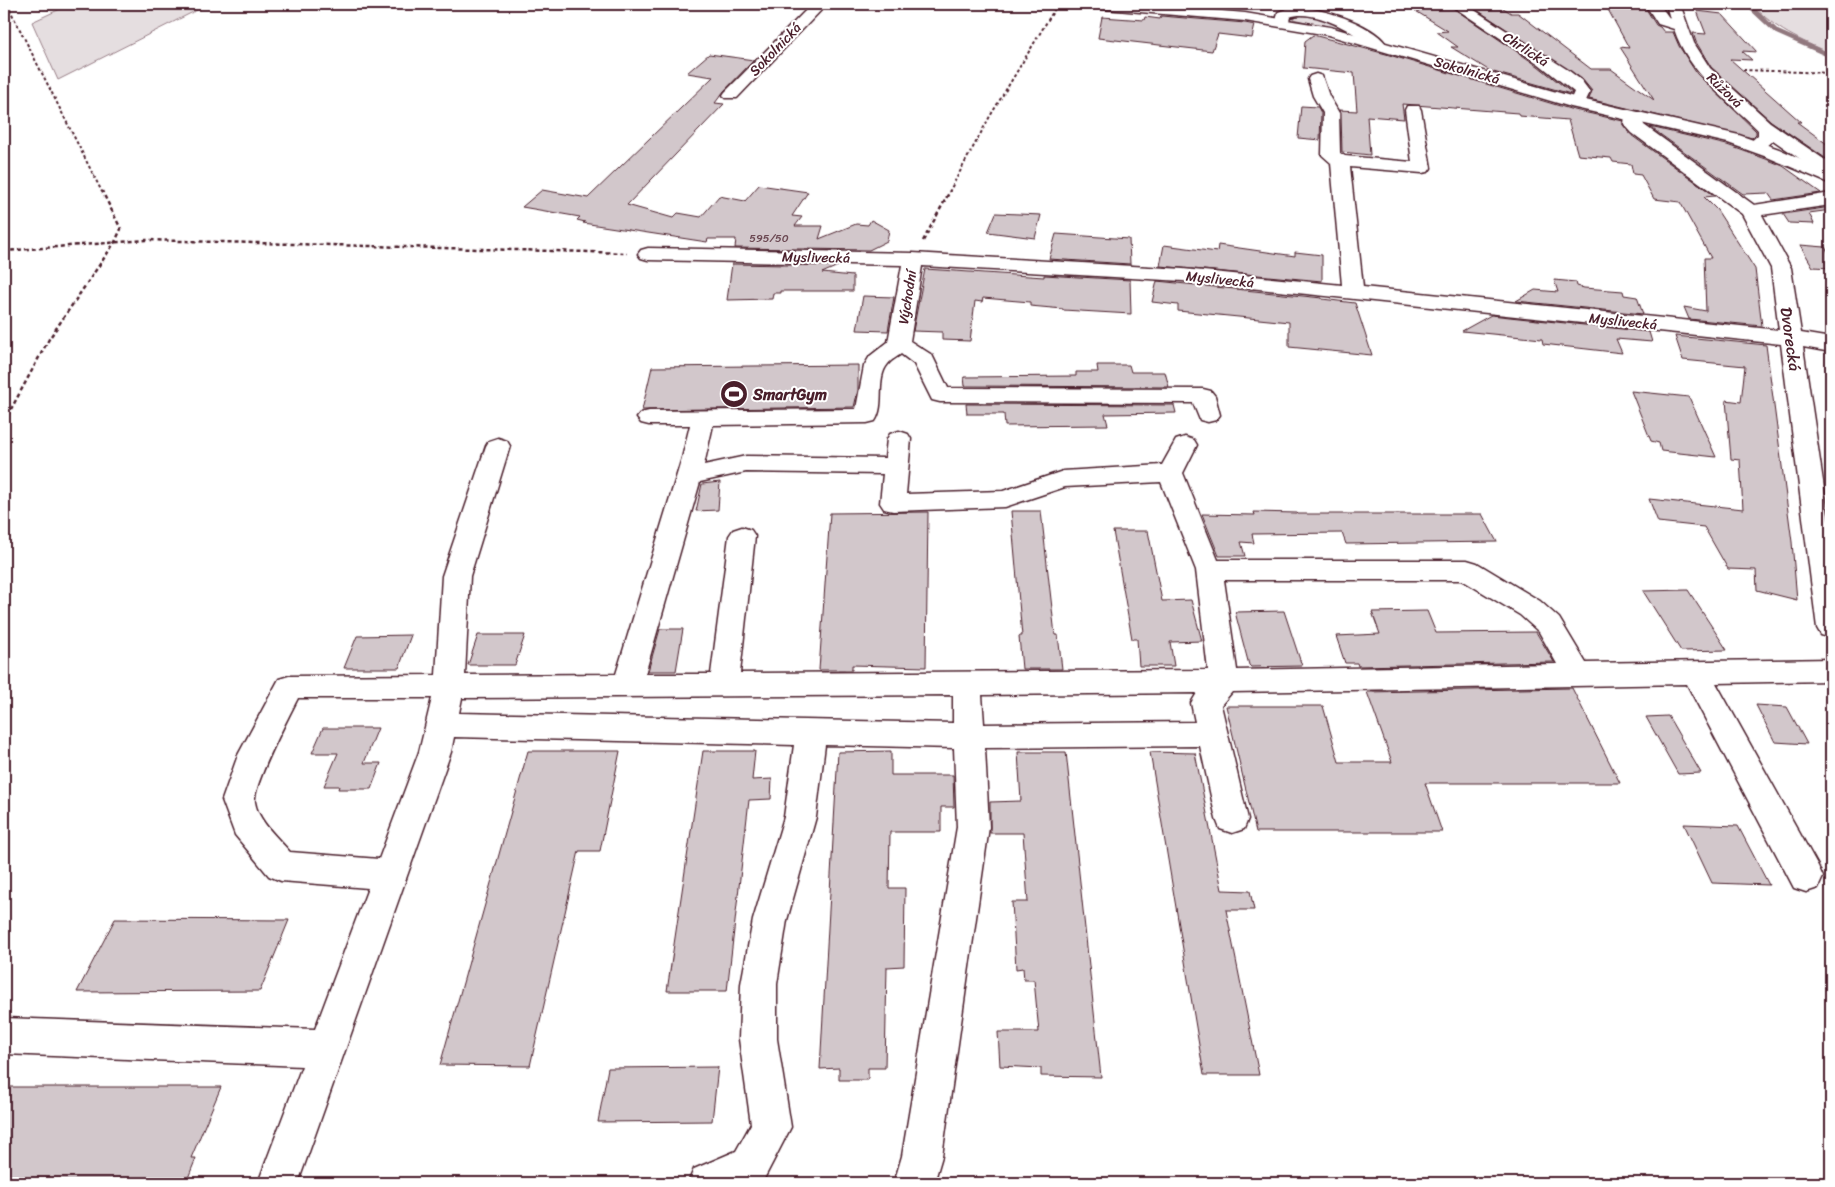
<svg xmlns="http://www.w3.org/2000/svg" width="1835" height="1187" viewBox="0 0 1835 1187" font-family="Sriracha,sans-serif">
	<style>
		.green { fill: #e5dee0; stroke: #987e86 }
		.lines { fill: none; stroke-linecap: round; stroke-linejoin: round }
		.stream { stroke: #91787e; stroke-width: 4.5 }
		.building { fill: #d2c7cb; stroke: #4a1f2b }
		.minor-casing { stroke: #4a1f2b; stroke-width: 3 }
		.major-casing { stroke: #4a1f2b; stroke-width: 3 }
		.path-far1 { stroke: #4a1f2b; stroke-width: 2; stroke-dasharray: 3 2.5; stroke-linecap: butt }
		.path { stroke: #4a1f2b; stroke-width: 2.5; stroke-dasharray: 4 3; stroke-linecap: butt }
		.minor { fill: #fff; fill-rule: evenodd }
		.major { fill: #fff; fill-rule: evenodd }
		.labels { text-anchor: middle; stroke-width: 4; stroke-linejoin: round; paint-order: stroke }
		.far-number-label { font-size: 11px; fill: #6c4953 }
		.far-street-label { font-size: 14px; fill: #4a1f2b; stroke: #fff }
		.street-label { font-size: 16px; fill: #4a1f2b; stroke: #fff }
		.poi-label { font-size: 16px; font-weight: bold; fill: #4a1f2b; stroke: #fff; text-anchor: start }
	</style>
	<rect width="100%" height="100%" fill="#fff"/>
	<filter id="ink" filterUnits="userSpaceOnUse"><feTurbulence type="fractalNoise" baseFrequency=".02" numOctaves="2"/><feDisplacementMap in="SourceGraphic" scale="10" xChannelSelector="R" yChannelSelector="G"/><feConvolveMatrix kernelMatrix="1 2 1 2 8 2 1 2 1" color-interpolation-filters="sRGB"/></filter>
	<g filter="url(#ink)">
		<g class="green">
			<path d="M 71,4 L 209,4 L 58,80 L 32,22 Z"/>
			<path d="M 1752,4 L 1831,4 L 1831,54 C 1799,39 1776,31 1752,4 Z"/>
			<path d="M 1313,13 L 1357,34 L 1293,19 L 1293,16 Z"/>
		</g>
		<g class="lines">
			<path class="stream" d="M 1747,4 L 1777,32 L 1831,56"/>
		</g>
		<g class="building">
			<path d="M 1414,4 L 1447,4 L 1538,66 L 1572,93 L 1571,94 L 1490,71 L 1451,47 L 1458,47 L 1437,32 L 1448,31 L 1414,10 L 1422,9 Z"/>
			<path d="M 1468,4 L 1497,4 L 1511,13 L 1518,13 L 1591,69 L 1611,69 L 1654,100 L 1620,47 L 1629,48 L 1605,4 L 1643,4 L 1656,25 L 1660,27 L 1664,32 L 1673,32 L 1679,46 L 1697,74 L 1756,131 L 1756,134 L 1752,138 L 1589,99 L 1592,91 L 1582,79 Z"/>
			<path d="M 1697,11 L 1722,14 L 1757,52 L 1742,51 L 1752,60 L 1730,59 L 1801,122 L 1797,122 L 1831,147 L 1831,162 L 1771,121 L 1711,67 L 1696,42 L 1693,33 L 1706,34 Z"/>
			<path d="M 1161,16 L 1245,23 L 1255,25 L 1252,38 L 1218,34 L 1212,51 L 1098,38 L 1102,17 L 1144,20 L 1145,17 L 1160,19 Z"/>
			<path d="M 1313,35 L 1386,54 L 1570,109 L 1623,121 L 1623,125 L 1631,135 L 1715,196 L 1704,197 L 1717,210 L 1755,269 L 1762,326 L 1689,319 L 1684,307 L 1706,311 L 1704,258 L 1711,258 L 1680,202 L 1654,199 L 1641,175 L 1633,174 L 1631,164 L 1613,162 L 1611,158 L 1578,155 L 1568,120 L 1519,116 L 1518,113 L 1402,104 L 1404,119 L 1367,116 L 1370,155 L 1342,152 L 1341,113 L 1339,110 L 1357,111 L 1354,73 L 1303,68 L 1305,41 Z"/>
			<path d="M 709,54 L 754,60 L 724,91 L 715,103 L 724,104 L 627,205 L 673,218 L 678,213 L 701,217 L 719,196 L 745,201 L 759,185 L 808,192 L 792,216 L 802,217 L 795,226 L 823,226 L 819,239 L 856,224 L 868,225 L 871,220 L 889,230 L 887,241 L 869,250 L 735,248 L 736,239 L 708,239 L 707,242 L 583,223 L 585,222 L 577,220 L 580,217 L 522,207 L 542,190 L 588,198 L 713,77 L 687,73 Z"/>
			<path d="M 1301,106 L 1318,107 L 1321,113 L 1320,140 L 1298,138 Z"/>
			<path d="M 1650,127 L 1727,145 L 1766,159 L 1783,166 L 1821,193 L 1773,200 L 1768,193 L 1743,194 Z"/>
			<path d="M 1831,207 L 1831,210 L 1809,213 L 1814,224 L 1789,223 L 1783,214 Z"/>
			<path d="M 996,213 L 1041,215 L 1035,238 L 988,232 Z"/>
			<path d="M 1056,234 L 1129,239 L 1130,264 L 1049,259 Z"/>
			<path d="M 1164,245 L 1217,252 L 1218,245 L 1295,256 L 1295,252 L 1322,255 L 1322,281 L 1160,266 Z"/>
			<path d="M 1800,245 L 1825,247 L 1831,257 L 1831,268 L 1813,267 Z"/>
			<path d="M 732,264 L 838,266 L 822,273 L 853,276 L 853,291 L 780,291 L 780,293 L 773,293 L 772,299 L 727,300 Z"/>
			<path d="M 925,269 L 1044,277 L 1044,275 L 1130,280 L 1131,314 L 1063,310 L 1063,309 L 1030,306 L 1030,302 L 983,298 L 982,302 L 975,301 L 970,341 L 942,340 L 942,332 L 913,331 Z"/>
			<path d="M 1554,280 L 1576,282 L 1577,286 L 1584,288 L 1623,291 L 1624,295 L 1637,297 L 1643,314 L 1516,301 L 1535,290 L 1558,292 Z"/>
			<path d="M 1157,281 L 1322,298 L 1322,299 L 1355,303 L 1372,355 L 1289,347 L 1289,322 L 1178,311 L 1178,305 L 1152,302 Z"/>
			<path d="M 863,296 L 894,297 L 888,331 L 857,330 Z"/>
			<path d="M 1491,315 L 1649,332 L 1652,342 L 1616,339 L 1622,353 L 1543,344 L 1542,339 L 1462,331 Z"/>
			<path d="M 1675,336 L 1766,345 L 1792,542 L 1797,600 L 1757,590 L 1756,570 L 1728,569 L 1704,527 L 1658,522 L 1649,499 L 1743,509 L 1740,460 L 1731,459 L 1726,400 L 1741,402 L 1745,366 L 1683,360 Z"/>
			<path d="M 858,365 L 858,390 L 854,407 L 642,410 L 652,367 Z"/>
			<path d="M 1097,365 L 1129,365 L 1131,372 L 1165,372 L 1169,387 L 965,386 L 964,377 L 1076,376 L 1076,372 L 1098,372 Z"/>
			<path d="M 1631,391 L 1689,397 L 1716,457 L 1661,451 L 1659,443 L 1651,441 Z"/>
			<path d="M 966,404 L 1174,405 L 1176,413 L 1105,414 L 1108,425 L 1005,426 L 1004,414 L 967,414 Z"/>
			<path d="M 720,482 L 718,510 L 696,511 L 702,484 Z"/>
			<path d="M 1011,511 L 1041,511 L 1055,635 L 1058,635 L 1062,669 L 1022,669 L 1019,636 L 1022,636 Z"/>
			<path d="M 928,512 L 926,667 L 852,665 L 852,670 L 819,670 L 830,513 Z"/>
			<path d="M 1254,512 L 1297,513 L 1298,514 L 1482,514 L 1497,542 L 1346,544 L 1342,533 L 1252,534 L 1254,543 L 1241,542 L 1245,556 L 1219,556 L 1202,514 L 1255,515 Z"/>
			<path d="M 1113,531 L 1148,531 L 1162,601 L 1191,600 L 1202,641 L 1170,642 L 1174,666 L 1139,666 L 1137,639 L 1132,639 Z"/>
			<path d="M 1688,590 L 1727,650 L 1681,651 L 1643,591 Z"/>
			<path d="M 1284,611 L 1302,666 L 1251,667 L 1249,665 L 1235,612 Z"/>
			<path d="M 1427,611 L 1436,633 L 1536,632 L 1554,662 L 1358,666 L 1357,663 L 1345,663 L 1336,636 L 1380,634 L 1372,612 Z"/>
			<path d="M 660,629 L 683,629 L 676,671 L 648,671 Z"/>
			<path d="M 411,635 L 399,668 L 344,668 L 357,636 Z"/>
			<path d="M 478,635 L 525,635 L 515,665 L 468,665 Z"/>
			<path d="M 1572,688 L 1620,783 L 1425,783 L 1442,832 L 1256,832 L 1226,706 L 1323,706 L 1339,762 L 1392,762 L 1367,692 Z"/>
			<path d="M 1756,705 L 1787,707 L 1807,744 L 1775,742 Z"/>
			<path d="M 1668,716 L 1701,773 L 1678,774 L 1646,717 Z"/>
			<path d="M 323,728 L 378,728 L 364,763 L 381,763 L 371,789 L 338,789 L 339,786 L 324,786 L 338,753 L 312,753 Z"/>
			<path d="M 528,751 L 620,751 L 600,851 L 579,851 L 530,1066 L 440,1065 Z"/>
			<path d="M 703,751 L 755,751 L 752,780 L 772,779 L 771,799 L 749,800 L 727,991 L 667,991 Z"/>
			<path d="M 891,751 L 891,775 L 953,775 L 954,807 L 941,807 L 941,832 L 890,832 L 889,888 L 905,888 L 904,966 L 887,967 L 885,1068 L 868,1068 L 868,1080 L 839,1080 L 839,1068 L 820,1069 L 838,752 Z"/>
			<path d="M 1018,752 L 1066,752 L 1101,1077 L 1041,1076 L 1041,1068 L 1000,1066 L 998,1032 L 1039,1032 L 1034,980 L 1024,980 L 1023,968 L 1016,969 L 1012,902 L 1028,902 L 1023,833 L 990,833 L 990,802 L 1021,801 Z"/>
			<path d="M 1150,752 L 1195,753 L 1222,890 L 1250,891 L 1254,910 L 1226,910 L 1259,1075 L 1204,1075 Z"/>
			<path d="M 1684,824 L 1738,826 L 1769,885 L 1712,883 Z"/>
			<path d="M 115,919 L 289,920 L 260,991 L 77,992 Z"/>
			<path d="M 718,1067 L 712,1121 L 598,1122 L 608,1068 Z"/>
			<path d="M 4,1087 L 221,1087 L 191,1158 L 196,1158 L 186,1183 L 4,1183 Z"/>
		</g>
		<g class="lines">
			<g class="minor-casing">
				<g id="minor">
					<path d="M 812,4 L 827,4 L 737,98 L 725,98 L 723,95 L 725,92 Z"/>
					<path d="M 1449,4 L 1465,4 L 1568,70 L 1581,80 L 1590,92 L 1583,107 L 1571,107 L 1569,103 L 1574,92 L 1539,64 Z"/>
					<path d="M 1645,4 L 1659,4 L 1670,19 L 1666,4 L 1680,4 L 1694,43 L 1710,68 L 1770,122 L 1831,164 L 1831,177 L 1825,176 L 1773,140 C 1765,147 1760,152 1749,150 L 1746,146 L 1758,135 L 1758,130 C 1726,98 1689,74 1674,29 L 1658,24 Z"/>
					<path d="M 1292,7 C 1317,6 1371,23 1386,44 L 1383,47 L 1373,47 C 1355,33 1314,8 1290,17 L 1288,25 L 1278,25 L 1276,22 L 1278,12 Z"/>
					<path d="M 1316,74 L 1322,76 L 1329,96 L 1339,113 L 1340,153 L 1345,156 L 1412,162 L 1405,110 L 1407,106 L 1419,106 L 1421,110 L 1431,168 L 1428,172 L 1422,173 L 1350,167 L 1363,287 L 1779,330 L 1771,268 L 1742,214 L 1632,133 L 1624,124 L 1625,116 L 1627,112 L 1639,112 L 1644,125 L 1754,205 L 1831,193 L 1831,205 L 1762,215 L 1791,268 L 1801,333 L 1831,338 L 1831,352 L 1803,347 L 1831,535 L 1831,638 L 1821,635 L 1817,628 L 1781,344 L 1183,281 L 922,266 L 910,341 L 932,355 L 948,388 L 1203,389 L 1211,391 L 1215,396 L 1220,415 L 1216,420 L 1208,422 L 1200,420 L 1193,403 L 940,402 L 932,400 L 914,364 L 901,354 C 897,357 891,360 888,364 C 875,379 886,405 875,421 L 867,423 L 713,425 L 704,465 L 746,456 L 885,458 L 887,439 L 890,434 L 899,431 L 908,434 L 911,439 L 906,494 L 1003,491 L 1063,471 L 1162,465 L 1176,440 L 1185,437 L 1194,440 L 1197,445 L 1183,473 L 1218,560 L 1467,560 L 1477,563 L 1540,601 L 1559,618 L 1586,663 L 1831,659 L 1831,681 L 1716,683 L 1818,866 L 1823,877 L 1818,888 L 1806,892 L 1794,888 L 1687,684 L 1232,692 L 1221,705 L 1248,819 L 1244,829 L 1232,833 L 1220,829 L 1216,819 L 1200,746 L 985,748 L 989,827 L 942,1156 L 934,1183 L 894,1183 L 902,1156 L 957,827 L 954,748 L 825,745 L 816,817 L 787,920 L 777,984 L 777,1039 L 791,1127 L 764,1179 L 755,1183 L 688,1183 L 694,1169 L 736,1151 L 751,1124 L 739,1039 L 741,984 L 753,920 L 784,817 L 794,745 L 454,737 L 451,752 L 298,1183 L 258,1183 L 302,1066 L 4,1054 L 4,1018 L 315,1029 L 368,888 L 281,881 L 269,876 L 235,835 L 222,800 L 238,755 L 279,679 L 289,676 L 436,675 L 442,576 L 486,446 L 489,441 L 498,438 L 507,441 L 510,446 L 470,576 L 465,675 L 616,674 L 682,458 L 690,425 L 649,425 L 641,423 L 637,418 L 641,413 L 649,411 L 856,409 L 864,366 L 870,356 L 888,342 L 902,265 L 648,260 L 641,258 L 638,254 L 641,250 L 648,248 L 913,253 L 1183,269 L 1342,285 L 1331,163 L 1322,155 L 1323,113 L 1313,96 L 1308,79 L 1310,76 ZM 746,472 L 883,474 L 880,503 L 884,509 L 893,511 L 1005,507 L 1065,487 L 1161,482 L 1196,570 L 1208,670 L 740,673 L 755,536 L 751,530 L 742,527 L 733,530 L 729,536 L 711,674 L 645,674 L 700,482 ZM 1224,580 L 1462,580 L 1520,615 L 1539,632 L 1557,664 L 1237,670 ZM 1197,693 L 1191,703 L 1195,722 L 984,724 L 982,695 ZM 953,695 L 953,723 L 459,713 L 462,698 ZM 298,698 L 432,698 L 419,752 L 379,859 L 290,852 C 277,837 258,821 255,802 C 252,786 289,716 298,698 Z"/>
				</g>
			</g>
			<g class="major-casing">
				<path id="major" d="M 1086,4 L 1141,4 L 1245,13 L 1330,27 L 1581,99 L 1739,135 L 1779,149 L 1831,172 L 1831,184 L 1767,157 L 1728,143 L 1571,107 L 1328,35 L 1245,21 L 1093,8 L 1088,7 Z"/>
			</g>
			<g class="path-far1">
				<path d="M 7,4 L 102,192"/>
				<path d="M 1037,4 L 1076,8"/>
				<path d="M 1743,70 L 1831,73"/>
				<path d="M 949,192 L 989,118 L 1057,5"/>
			</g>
			<g class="path">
				<path d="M 923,241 L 950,191"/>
				<path d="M 4,251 L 146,240 L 627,253"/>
				<path d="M 4,422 L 49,339 L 115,242 L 121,229 L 102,191"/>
			</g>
			<use href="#minor" class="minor"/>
			<use href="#major" class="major"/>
		</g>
	</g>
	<defs>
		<g id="stadium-disc" transform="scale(1.4375)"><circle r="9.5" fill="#4a1f2b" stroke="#fff"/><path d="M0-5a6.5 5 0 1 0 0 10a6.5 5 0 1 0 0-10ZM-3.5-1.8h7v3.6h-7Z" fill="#fff"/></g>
	</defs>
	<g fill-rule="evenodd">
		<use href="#stadium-disc" x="734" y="394"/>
	</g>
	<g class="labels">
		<g class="far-number-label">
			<text x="769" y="242">595/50</text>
		</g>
		<g class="far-street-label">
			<text transform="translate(775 49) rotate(-46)" y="5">Sokolnická</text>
			<text transform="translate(1526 49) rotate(33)" y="5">Chrlická</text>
			<text transform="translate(1467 70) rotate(16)" y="5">Sokolnická</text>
			<text transform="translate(1725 90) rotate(44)" y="5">Růžová</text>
			<text transform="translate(816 257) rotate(1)" y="5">Myslivecká</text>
			<text transform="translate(1220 279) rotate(6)" y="5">Myslivecká</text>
			<text transform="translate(907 297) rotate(-81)" y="5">Východní</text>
			<text transform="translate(1623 321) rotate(6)" y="5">Myslivecká</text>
		</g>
		<g class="street-label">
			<text transform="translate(1791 339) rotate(82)" y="6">Dvorecká</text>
		</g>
		<g class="poi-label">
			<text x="753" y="400">SmartGym</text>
		</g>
	</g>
	<rect width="1835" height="1187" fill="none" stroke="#fff" stroke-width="20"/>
	<rect x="10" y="10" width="1815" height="1167" fill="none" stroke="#4a1f2b" stroke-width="2" filter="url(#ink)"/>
</svg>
